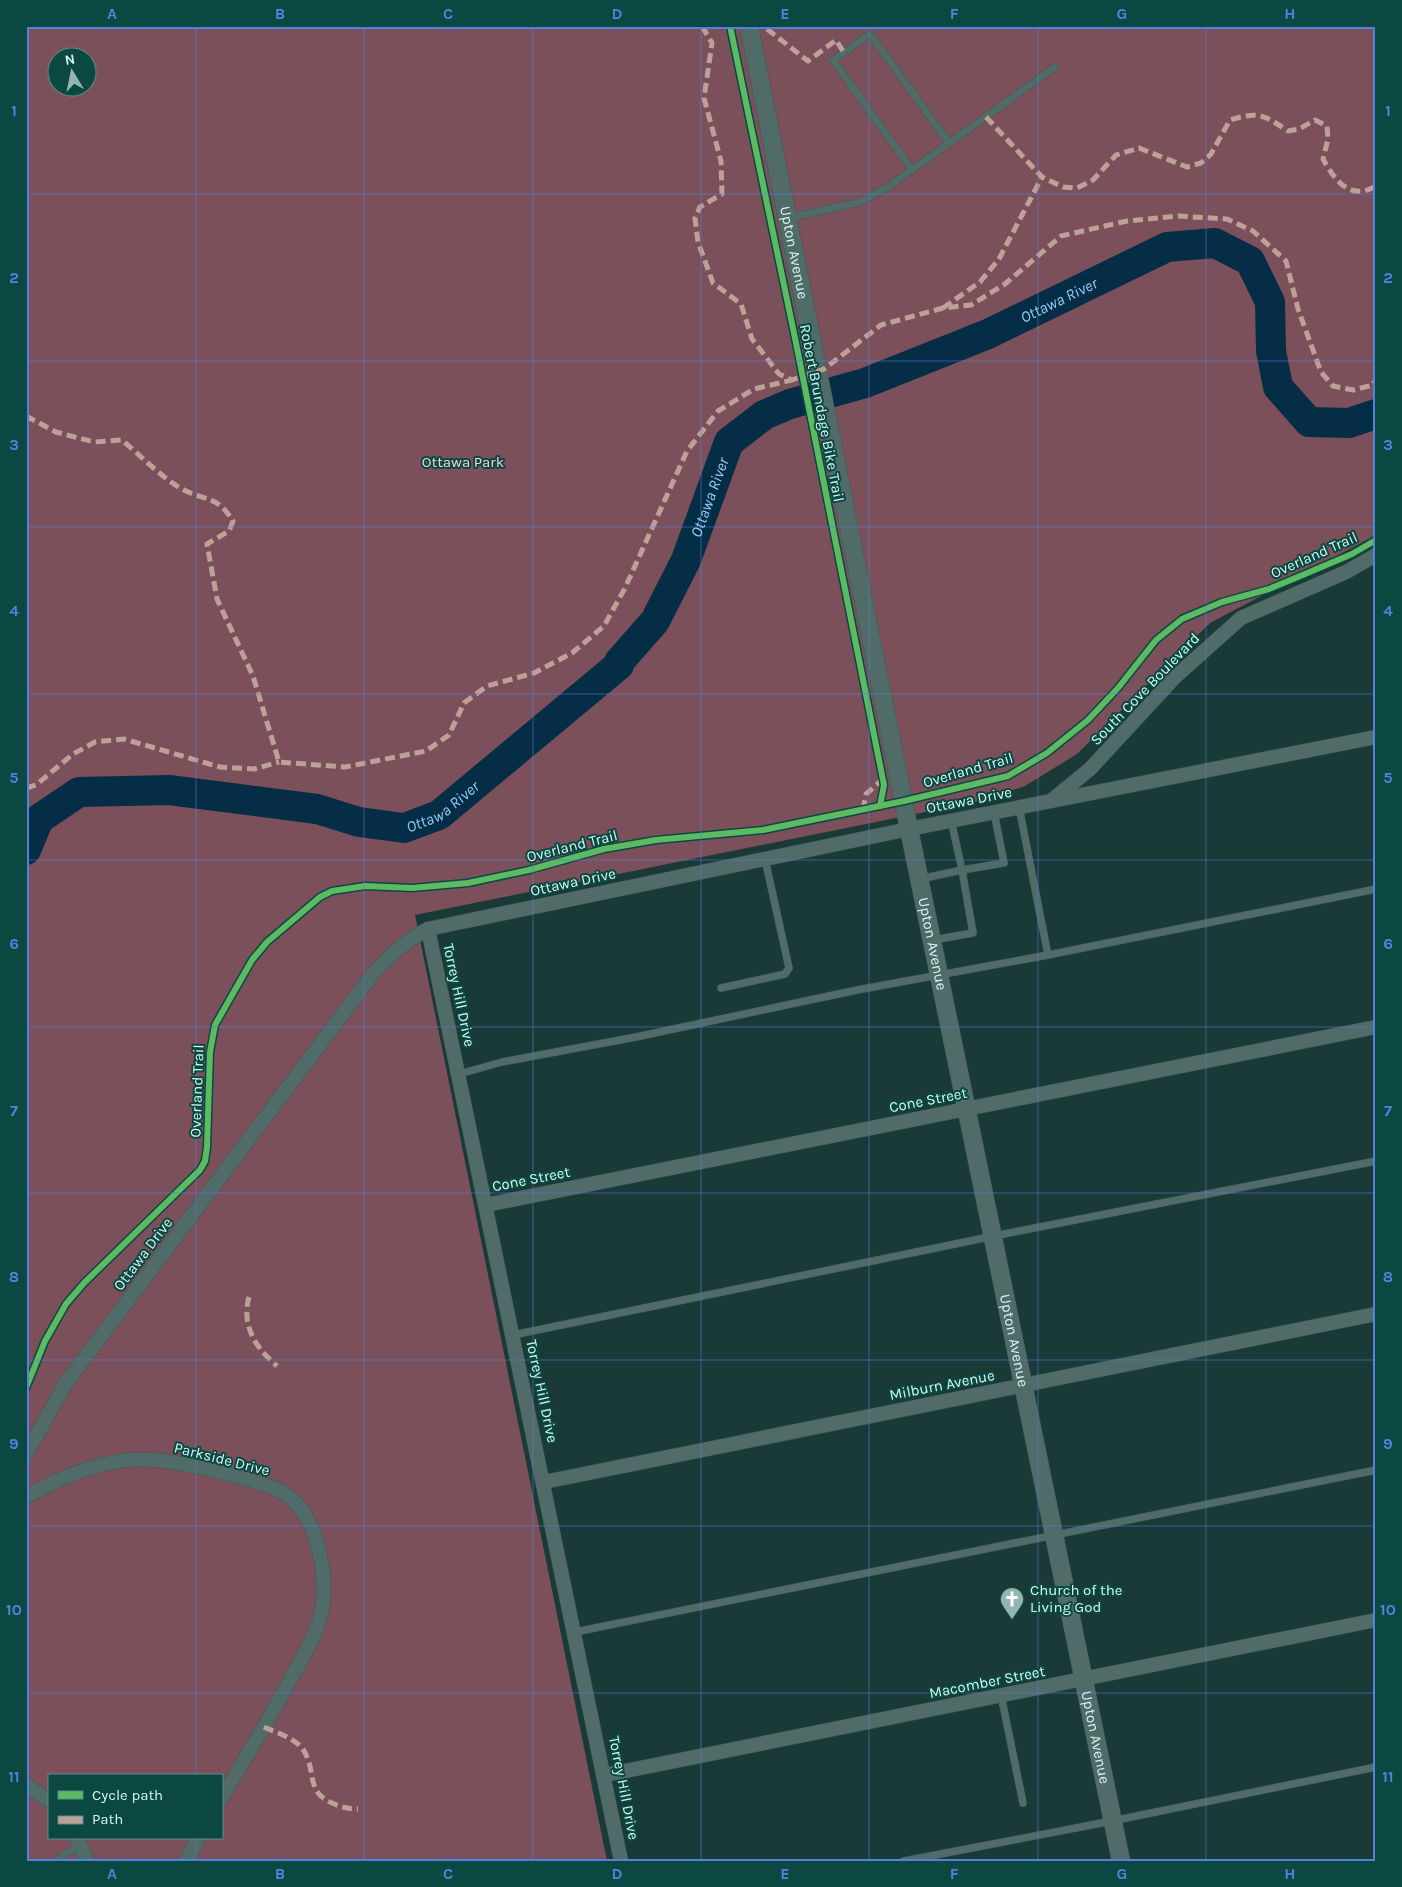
<svg xmlns="http://www.w3.org/2000/svg" width="1402" height="1887" viewBox="0 0 1402 1887" font-family="Karla,sans-serif">
	<style>
		.green { fill: #7c505a; fill-rule: evenodd }
		.lines { fill: none; stroke-linecap: round; stroke-linejoin: round }
		.river { stroke: #062d46; stroke-width: 30 }
		.service-casing { stroke: #3e5855; stroke-width: 8 }
		.minor-casing { stroke: #3e5855; stroke-width: 15 }
		.tertiary-casing { stroke: #3e5855; stroke-width: 19 }
		.service { stroke: #516b68; stroke-width: 7 }
		.minor { stroke: #516b68; stroke-width: 14 }
		.tertiary { stroke: #516b68; stroke-width: 18 }
		.quiet { stroke: #bda197; stroke-width: 5; stroke-dasharray: 10 5; stroke-linecap: butt }
		.cycleway-casing { stroke: #0b4842; stroke-width: 9 }
		.cycleway { stroke: #5cba63; stroke-width: 6 }
		.grid { fill: none; stroke: #5481e0; stroke-width: 1; stroke-opacity: 0.55 }
		.labels { text-anchor: middle; stroke-width: 4; stroke-linejoin: round; paint-order: stroke }
		.street-label { font-size: 15px; fill: #d4f7f2; stroke: #0b4842 }
		.park-label { font-size: 15px; fill: #f0d7dc; stroke: #0b4842 }
		.poi-label { font-size: 15px; fill: #d4f7f2; stroke: #0b4842; text-anchor: start }
		.water-label { font-size: 16px; font-style: italic; fill: #97cbf8; stroke: #0b4842 }
		.neatline { fill: none; stroke: #5481e0; stroke-width: 2 }
		.grid-label { font-size: 16px; text-anchor: middle; font-weight: bold; fill: #5481e0 }
	</style>
	<rect width="100%" height="100%" fill="#193a37"/>
	<path class="green" d="M 26,26 L 1376,26 L 1376,535 L 1210,623 L 1077,754 L 1025,786 L 975,802 L 415,915 L 607,1861 L 26,1861 ZM 58,58 L 88,58 L 88,88 L 58,88 ZM 49,1776 L 221,1776 L 221,1838 L 49,1838 Z"/>
	<g class="lines">
		<path class="river" id="s1" d="M 26,850 L 39,819 L 79,792 L 169,790 L 317,809 L 359,822 L 404,828 L 439,815 L 619,665 L 619,662 L 655,621 L 686,560 L 729,442 L 764,415 L 790,404 L 865,383 L 988,334 L 1167,247 L 1215,243 L 1250,261 L 1270,302 L 1271,351 L 1278,387 L 1309,422 L 1349,423 L 1376,414"/>
		<g class="service-casing">
			<g id="service">
				<path d="M 912,170 L 833,60 L 870,34 L 949,143"/>
				<path d="M 788,218 L 860,202 L 888,187 L 1055,67"/>
				<path d="M 1019,807 L 1048,955"/>
				<path d="M 951,820 L 962,870 L 1004,863 L 994,812"/>
				<path d="M 920,879 L 962,870 L 973,933 L 933,940"/>
				<path d="M 721,988 L 785,974 L 789,968 L 765,859"/>
				<path d="M 459,1074 L 502,1062 L 636,1037 L 857,990 L 1048,955 L 1376,889"/>
				<path d="M 513,1335 L 994,1236 L 1376,1161"/>
				<path d="M 575,1632 L 1376,1470"/>
				<path d="M 1001,1695 L 1023,1803"/>
				<path d="M 55,1861 L 80,1845"/>
				<path d="M 904,1861 L 1112,1821 L 1376,1767"/>
			</g>
		</g>
		<g class="minor-casing">
			<g id="minor">
				<path d="M 1052,800 L 1090,769 L 1175,677 L 1241,618 L 1346,572 L 1376,555"/>
				<path d="M 428,929 L 621,1861"/>
				<path d="M 486,1205 L 1376,1027"/>
				<path d="M 26,1454 L 66,1383 L 372,975 C 389,955 405,941 428,929 L 909,829 L 1376,737"/>
				<path d="M 544,1482 L 1376,1314"/>
				<path d="M 26,1497 C 52,1482 84,1468 114,1462 C 145,1456 176,1462 207,1469 C 230,1475 255,1480 276,1489 C 315,1506 326,1564 323,1602 C 320,1630 305,1653 291,1678 C 270,1719 245,1758 221,1799"/>
				<path d="M 605,1775 L 1376,1620"/>
				<path d="M 26,1785 L 49,1801"/>
				<path d="M 77,1838 L 87,1861"/>
				<path d="M 186,1861 L 199,1838"/>
			</g>
		</g>
		<g class="tertiary-casing">
			<g id="tertiary">
				<path id="s2" d="M 749,26 L 909,829 L 1121,1861"/>
			</g>
		</g>
		<use href="#service" class="service"/>
		<use href="#minor" class="minor"/>
		<use href="#tertiary" class="tertiary"/>
		<g class="quiet">
			<path d="M 702,26 L 712,43 L 704,98 L 721,161 L 722,194 L 700,207 L 695,218 L 698,242 L 713,283 L 741,304 L 752,339 L 779,374 L 792,380 L 824,369 L 881,325 L 943,308 L 971,305 L 1005,284 L 1061,236 L 1127,221 L 1178,216 L 1227,219 L 1253,231 L 1286,261 L 1298,309 L 1321,372 L 1333,386 L 1353,390 L 1373,385 L 1376,379"/>
			<path d="M 767,29 L 808,61 L 836,40 L 844,53"/>
			<path d="M 986,117 L 1042,177 L 1063,187 L 1077,188 L 1093,180 L 1116,155 L 1139,148 L 1187,167 L 1201,163 L 1211,154 L 1230,120 C 1259,111 1264,115 1288,131 L 1299,129 L 1315,120 L 1327,126 L 1328,139 L 1323,159 C 1334,179 1350,202 1376,186"/>
			<path d="M 943,308 L 980,282 L 999,259 L 1042,177"/>
			<path d="M 26,416 L 56,432 L 94,442 L 122,440 C 141,456 161,477 182,489 C 206,502 216,494 233,521 L 229,531 L 207,544 L 217,599 L 253,676 L 279,762 L 345,767 L 426,751 L 449,735 L 464,703 L 487,686 L 534,673 L 572,653 L 604,626 L 625,588 L 687,451 L 718,411 L 754,389 L 792,380"/>
			<path d="M 26,788 L 36,785 L 73,754 L 95,742 L 124,739 L 220,767 L 254,769 L 279,762"/>
			<path d="M 863,810 L 866,794 L 882,780"/>
			<path d="M 249,1297 C 241,1326 256,1348 277,1366"/>
			<path d="M 264,1727 C 277,1733 296,1738 304,1751 C 317,1772 305,1791 332,1803 C 341,1807 348,1809 358,1809"/>
		</g>
		<g class="cycleway-casing">
			<g id="cycleway">
				<path d="M 730,26 L 795,338 L 884,785 L 880,806"/>
				<path d="M 26,1388 L 45,1341 L 66,1304 L 84,1283 L 200,1170 L 205,1161 L 207,1147 L 210,1052 L 215,1025 L 252,960 L 267,942 L 320,897 L 332,891 L 365,886 L 412,888 L 468,883 L 529,870 L 604,849 L 656,840 L 763,830 L 904,801 L 1008,776 L 1047,753 L 1088,720 L 1118,688 L 1156,640 L 1182,619 L 1222,602 L 1269,589 L 1305,574 L 1352,554 L 1376,540"/>
			</g>
		</g>
		<use href="#cycleway" class="cycleway"/>
	</g>
	<path class="grid" d="M 196,26 L 196,1776M 364,26 L 364,1861M 533,26 L 533,1861M 701,26 L 701,1861M 869,26 L 869,1861M 1038,26 L 1038,1861M 1206,26 L 1206,1861M 26,194 L 1376,194M 26,361 L 1376,361M 26,527 L 1376,527M 26,694 L 1376,694M 26,860 L 1376,860M 26,1027 L 1376,1027M 26,1193 L 1376,1193M 26,1360 L 1376,1360M 26,1526 L 1376,1526M 26,1693 L 1376,1693M 196,1838 L 196,1861"/>
	<defs>
		<g id="church-pin" transform="scale(1.25)"><path d="M0 17L-7.5 6A9.5 9.5 0 1 1 7.5 6Z" fill="#93b5b1" stroke="#0b4842"/><path d="M-1.2-6h2.4v3.5h3.3v2.4h-3.3V6h-2.4V-.1h-3.3v-2.4h3.3Z" fill="#fff"/></g>
	</defs>
	<g fill-rule="evenodd">
		<use href="#church-pin" x="1012" y="1599"/>
	</g>
	<g class="labels">
		<g class="street-label">
			<text dy="5" stroke="none"><textPath href="#s2" startOffset="231">Upton Avenue</textPath></text>
			<text transform="translate(822 413) rotate(79)" y="5">Robert Brundage Bike Trail</text>
			<text transform="translate(1314 555) rotate(-24)" y="5">Overland Trail</text>
			<text transform="translate(1145 689) rotate(-46)" y="5">South Cove Boulevard</text>
			<text transform="translate(968 770) rotate(-16)" y="5">Overland Trail</text>
			<text transform="translate(969 800) rotate(-11)" y="5">Ottawa Drive</text>
			<text transform="translate(572 846) rotate(-14)" y="5">Overland Trail</text>
			<text transform="translate(573 882) rotate(-12)" y="5">Ottawa Drive</text>
			<text dy="5" stroke="none"><textPath href="#s2" startOffset="936">Upton Avenue</textPath></text>
			<text transform="translate(459 995) rotate(78)" y="5">Torrey Hill Drive</text>
			<text transform="translate(197 1091) rotate(-88)" y="5">Overland Trail</text>
			<text transform="translate(928 1100) rotate(-11)" y="5">Cone Street</text>
			<text transform="translate(531 1179) rotate(-11)" y="5">Cone Street</text>
			<text transform="translate(143 1254) rotate(-53)" y="5">Ottawa Drive</text>
			<text dy="5" stroke="none"><textPath href="#s2" startOffset="1341">Upton Avenue</textPath></text>
			<text transform="translate(942 1385) rotate(-11)" y="5">Milburn Avenue</text>
			<text transform="translate(542 1391) rotate(78)" y="5">Torrey Hill Drive</text>
			<text transform="translate(222 1459) rotate(14)" y="5">Parkside Drive</text>
			<text transform="translate(987 1682) rotate(-11)" y="5">Macomber Street</text>
			<text dy="5" stroke="none"><textPath href="#s2" startOffset="1746">Upton Avenue</textPath></text>
			<text transform="translate(624 1788) rotate(79)" y="5">Torrey Hill Drive</text>
		</g>
		<g class="park-label">
			<text x="463" y="467">Ottawa Park</text>
		</g>
		<g class="poi-label">
			<text x="1030" y="1595">Church of the<tspan x="1030" dy="17">Living God</tspan></text>
		</g>
		<g class="water-label">
			<text dy="6" stroke="none"><textPath href="#s1" startOffset="1295">Ottawa River</textPath></text>
			<text dy="6" stroke="none"><textPath href="#s1" startOffset="875">Ottawa River</textPath></text>
			<text dy="6" stroke="none"><textPath href="#s1" startOffset="455">Ottawa River</textPath></text>
		</g>
	</g>
	<rect width="1402" height="1887" fill="none" stroke="#0b4842" stroke-width="55"/>
	<rect x="48" y="1774" width="175" height="65" fill="#0b4842" stroke="#5b8e88"/>
	<rect x="58" y="1791" width="25" height="8" fill="#5cba63" stroke="#5b8e88"/>
	<text x="92" y="1800" font-size="15" fill="#d4f7f2">Cycle path</text>
	<rect x="58" y="1816" width="25" height="8" fill="#bda197" stroke="#5b8e88"/>
	<text x="92" y="1824" font-size="15" fill="#d4f7f2">Path</text>
	<g transform="translate(72 72) rotate(350)"><circle r="24" fill="#0b4842" stroke="#5b8e88"/>
	<path d="M0-4L9 19L0 12L-9 19Z" fill="#93b5b1"/>
	<text y="-8" font-size="14" font-weight="bold" text-anchor="middle" fill="#d4f7f2">N</text>
	</g>
	<rect x="28" y="28" width="1346" height="1832" class="neatline"/>
	<g class="grid-label">
		<text x="112" y="19">A</text>
		<text x="280" y="19">B</text>
		<text x="448" y="19">C</text>
		<text x="617" y="19">D</text>
		<text x="785" y="19">E</text>
		<text x="954" y="19">F</text>
		<text x="1122" y="19">G</text>
		<text x="1290" y="19">H</text>
		<text x="14" y="116">1</text>
		<text x="1388" y="116">1</text>
		<text x="14" y="283">2</text>
		<text x="1388" y="283">2</text>
		<text x="14" y="450">3</text>
		<text x="1388" y="450">3</text>
		<text x="14" y="616">4</text>
		<text x="1388" y="616">4</text>
		<text x="14" y="783">5</text>
		<text x="1388" y="783">5</text>
		<text x="14" y="949">6</text>
		<text x="1388" y="949">6</text>
		<text x="14" y="1116">7</text>
		<text x="1388" y="1116">7</text>
		<text x="14" y="1282">8</text>
		<text x="1388" y="1282">8</text>
		<text x="14" y="1449">9</text>
		<text x="1388" y="1449">9</text>
		<text x="14" y="1615">10</text>
		<text x="1388" y="1615">10</text>
		<text x="14" y="1782">11</text>
		<text x="1388" y="1782">11</text>
		<text x="112" y="1879">A</text>
		<text x="280" y="1879">B</text>
		<text x="448" y="1879">C</text>
		<text x="617" y="1879">D</text>
		<text x="785" y="1879">E</text>
		<text x="954" y="1879">F</text>
		<text x="1122" y="1879">G</text>
		<text x="1290" y="1879">H</text>
	</g>
</svg>
